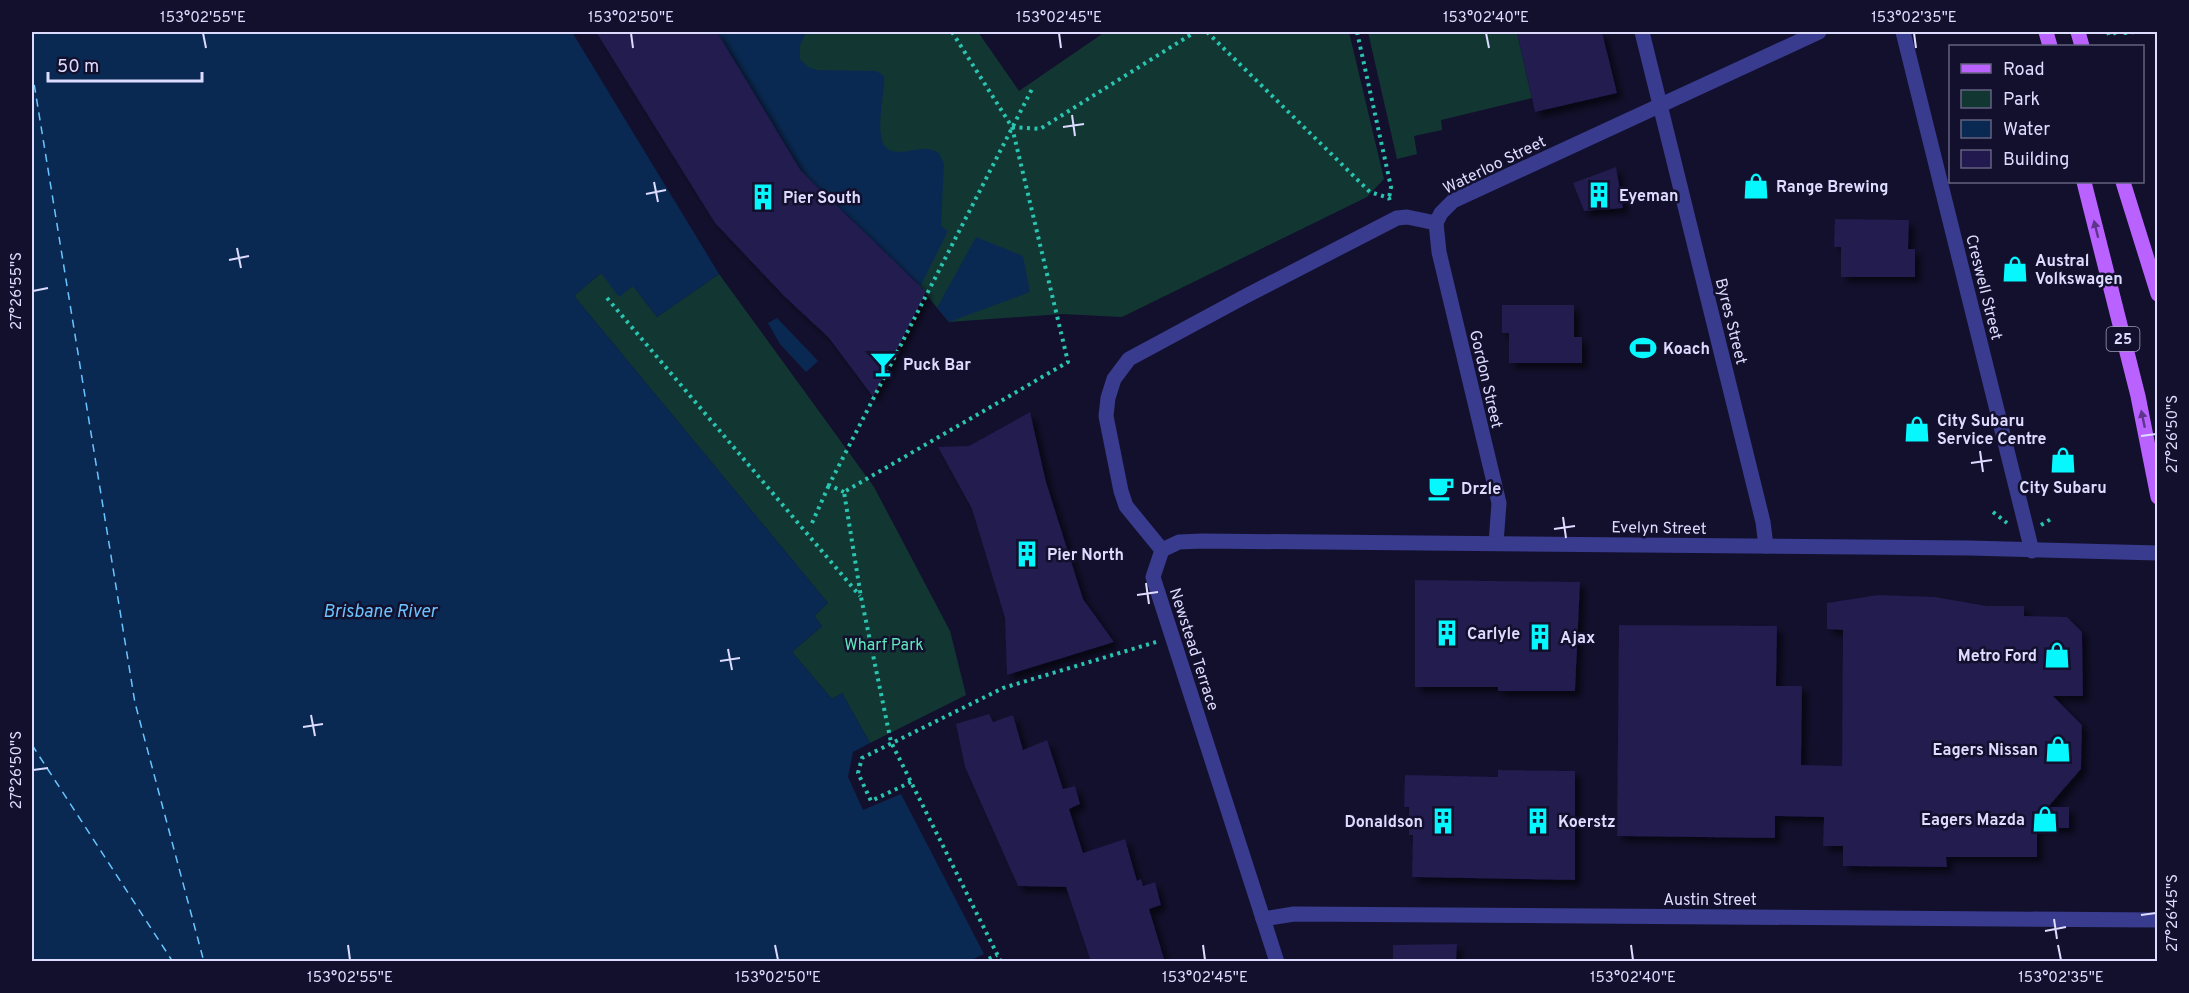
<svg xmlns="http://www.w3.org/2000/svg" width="2189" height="993" viewBox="0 0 2189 993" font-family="Overpass,sans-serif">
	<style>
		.green { fill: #123733 }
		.water { fill: #0a2952 }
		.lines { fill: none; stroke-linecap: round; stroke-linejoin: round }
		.ferry { stroke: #69c4ff; stroke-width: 1.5; stroke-dasharray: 8 6; stroke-linecap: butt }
		.building { fill: #221a4f; filter: url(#shadow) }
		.path { stroke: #29c5b1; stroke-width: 4; stroke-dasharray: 3 4.5; stroke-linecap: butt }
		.street { stroke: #383b8e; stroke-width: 15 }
		.primary { stroke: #ba62ff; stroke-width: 15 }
		.oneway { fill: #5e358c }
		.ticks { fill: none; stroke: #dddbff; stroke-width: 2 }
		.labels { text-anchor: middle; stroke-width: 5; stroke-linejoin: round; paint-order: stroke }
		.shield { fill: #13102d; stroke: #a09ec0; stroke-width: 1.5 }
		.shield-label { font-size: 15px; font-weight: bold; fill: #dddbff }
		.street-label { font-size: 16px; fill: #dddbff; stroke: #13102d }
		.poi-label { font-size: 16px; font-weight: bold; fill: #dddbff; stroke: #13102d; text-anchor: start }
		.park-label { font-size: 16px; fill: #5ee8bc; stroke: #13102d }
		.water-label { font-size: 18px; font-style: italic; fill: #69c4ff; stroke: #13102d }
		.neatline { fill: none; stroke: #dddbff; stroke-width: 2 }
		.ticks-label { font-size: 15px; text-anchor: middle; fill: #dddbff }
	</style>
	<defs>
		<filter id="shadow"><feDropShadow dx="5.5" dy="5.5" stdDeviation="3" flood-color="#0009"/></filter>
	</defs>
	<rect width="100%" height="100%" fill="#13102d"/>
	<g class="green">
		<path d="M 717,32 L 978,32 L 1019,91 L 1105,32 L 1349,32 L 1384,179 L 1367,197 L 1122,317 L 1062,314 L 949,322 L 918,285 L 801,171 Z"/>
		<path d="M 1368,32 L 1517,32 L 1532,98 L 1441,120 L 1442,130 L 1414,136 L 1417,154 L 1397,159 Z"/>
		<path d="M 601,273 L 633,286 L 657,317 L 719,274 L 874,487 L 950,631 L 966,695 L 870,743 L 842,693 L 832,699 L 792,652 L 822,626 L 814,616 L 828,603 L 574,296 Z"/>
	</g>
	<g class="water">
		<path d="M 32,32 L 572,32 L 719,274 L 657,317 L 633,286 L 619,297 L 601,273 L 574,296 L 828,603 L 814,616 L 822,626 L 792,652 L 832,699 L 842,693 L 870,743 L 853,752 L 848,777 L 863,810 L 901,794 L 984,954 L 967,962 L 32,961 Z"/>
		<path d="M 717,32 L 806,32 L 800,46 L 800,59 L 808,67 L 817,70 L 876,71 L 884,76 C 886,94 870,145 892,151 C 904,154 914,148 926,149 C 930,149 935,151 939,153 L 944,164 L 941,226 L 948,231 L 920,287 L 801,171 Z"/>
		<path d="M 976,237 L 1023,256 L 1030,292 L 949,322 L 937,308 Z"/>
		<path d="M 777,318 L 818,361 L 806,372 L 780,344 L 768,323 Z"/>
	</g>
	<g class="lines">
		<g class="ferry">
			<path d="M 32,71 L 135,703 L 204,962"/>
			<path d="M 32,745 L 173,962"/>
		</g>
	</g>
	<g class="building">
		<path d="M 596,32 L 717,32 L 801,171 L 926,292 L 873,397 L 829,338 L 784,296 L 715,223 Z"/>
		<path d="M 1517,32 L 1602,32 L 1617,93 L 1535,112 Z"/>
		<path d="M 1616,167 L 1623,208 L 1584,211 L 1573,183 Z"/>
		<path d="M 1835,219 L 1909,220 L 1908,249 L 1915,249 L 1915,277 L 1841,277 L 1841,247 L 1834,247 Z"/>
		<path d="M 1502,305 L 1574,305 L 1574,337 L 1582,337 L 1582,363 L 1509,363 L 1509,333 L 1502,333 Z"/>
		<path d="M 1030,412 L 1046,482 L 1083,599 L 1114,642 L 1007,675 L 1005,618 L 972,509 L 938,447 L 969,446 Z"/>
		<path d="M 1415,580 L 1580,582 L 1575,691 L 1498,691 L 1498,687 L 1415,687 Z"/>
		<path d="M 1878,595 L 1935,597 L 1987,606 L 2024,606 L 2024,616 L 2067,617 L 2082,632 L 2083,696 L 2053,696 L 2082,725 L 2081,769 L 2048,807 L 2069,807 L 2069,828 L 2037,828 L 2037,857 L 1946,857 L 1947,867 L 1843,866 L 1843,846 L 1823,846 L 1824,817 L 1775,816 L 1775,838 L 1617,836 L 1619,625 L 1777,626 L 1776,686 L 1802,686 L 1801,765 L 1842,766 L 1843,630 L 1827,629 L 1827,603 Z"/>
		<path d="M 989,714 L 993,722 L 1013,715 L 1023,750 L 1047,740 L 1063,789 L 1075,786 L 1080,804 L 1069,809 L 1083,853 L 1125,839 L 1137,881 L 1141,879 L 1143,886 L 1155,882 L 1161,905 L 1149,909 L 1165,962 L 1091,962 L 1066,887 L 1018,886 L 965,767 L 956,724 Z"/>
		<path d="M 1498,770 L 1575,771 L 1575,880 L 1412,877 L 1413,835 L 1409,835 L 1409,807 L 1404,807 L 1405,775 L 1498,777 Z"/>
		<path d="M 1457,944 L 1456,962 L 1393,962 L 1393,945 Z"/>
	</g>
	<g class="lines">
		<g class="path">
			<path d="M 952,32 L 1012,127 L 1068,362 L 844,492 L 861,597 L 891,742 L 1001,962"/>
			<path d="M 1207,32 L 1370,192 L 1389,198 L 1391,204"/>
			<path d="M 1357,32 L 1391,187 L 1389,198"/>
			<path d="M 2108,32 L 2109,35 L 2118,32"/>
			<path d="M 2125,32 L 2125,33 L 2135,32"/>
			<path d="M 1012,127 L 1040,129 L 1195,32"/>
			<path d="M 607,298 L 860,596"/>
			<path d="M 844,492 L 829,485 L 1032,89"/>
			<path d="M 1993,512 L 2007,523"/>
			<path d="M 812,523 L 829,485"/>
			<path d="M 2041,525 L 2051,519"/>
			<path d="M 911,782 L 871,801 L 858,773 L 862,758 L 1003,688 L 1156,642"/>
			<path d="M 982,962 L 997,955"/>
		</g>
		<g class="street">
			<path d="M 1642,32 L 1763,522 L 1766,546"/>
			<path d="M 1903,32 L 2032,551"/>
			<path d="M 1436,223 L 1441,213 L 1453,201 L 1819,32"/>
			<path d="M 1436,223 L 1439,252 L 1499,503 L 1496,543"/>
			<path d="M 1162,550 L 1179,542 L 1203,541 L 1969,548 L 2158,553"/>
			<path d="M 1162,550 L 1126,506 L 1121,491 L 1106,416 L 1108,398 L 1114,379 L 1129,359 L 1244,297 L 1397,218 L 1407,217 L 1436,223"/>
			<path d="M 1162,550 L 1153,577 L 1277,962"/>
			<path d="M 1263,919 L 1294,914 L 2158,920"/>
		</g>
		<g class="primary">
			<path d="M 2046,32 L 2050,46"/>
			<path d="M 2078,32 L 2082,46"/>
			<path d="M 2084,182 L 2138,396 L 2158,497"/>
			<path d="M 2123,182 L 2158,294"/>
		</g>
	</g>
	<defs><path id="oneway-solid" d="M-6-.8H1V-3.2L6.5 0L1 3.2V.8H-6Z" transform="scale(1.5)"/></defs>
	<g class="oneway">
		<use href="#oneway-solid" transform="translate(2096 229) rotate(-104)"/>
		<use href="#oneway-solid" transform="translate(2143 419) rotate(-102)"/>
	</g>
	<path class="ticks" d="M 203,33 L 206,48M 631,33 L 633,48M 1059,33 L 1061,48M 1486,33 L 1489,48M 1914,33 L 1916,48M 1072,115 L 1075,136M 1063,127 L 1084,124M 654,182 L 658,202M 646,194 L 666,190M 237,248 L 241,268M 229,260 L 249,256M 33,291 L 48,288M 2141,436 L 2156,434M 1980,451 L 1983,472M 1971,463 L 1992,460M 1563,517 L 1566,538M 1554,529 L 1575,526M 1146,583 L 1149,604M 1137,595 L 1158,592M 728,649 L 732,670M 720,661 L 740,658M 311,715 L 315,736M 303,727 L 323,724M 33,770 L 48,768M 2141,915 L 2156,913M 2054,919 L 2057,939M 2045,931 L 2066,927M 348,945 L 350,960M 775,945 L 778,960M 1203,945 L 1205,960M 1631,945 L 1633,960M 2058,945 L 2061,960"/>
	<defs>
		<g id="shop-bare" transform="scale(2.07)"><path d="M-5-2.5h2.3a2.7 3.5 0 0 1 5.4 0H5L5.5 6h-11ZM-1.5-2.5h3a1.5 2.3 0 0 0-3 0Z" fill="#07f7ff" stroke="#13102d" stroke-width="2.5" paint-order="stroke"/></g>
		<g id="building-bare" transform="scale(2.07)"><path d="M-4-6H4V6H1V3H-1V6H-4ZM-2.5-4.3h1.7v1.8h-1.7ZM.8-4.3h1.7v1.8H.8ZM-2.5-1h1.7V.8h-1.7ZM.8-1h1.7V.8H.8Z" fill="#07f7ff" stroke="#13102d" stroke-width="2.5" paint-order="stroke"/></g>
		<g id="stadium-bare" transform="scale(2.07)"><path d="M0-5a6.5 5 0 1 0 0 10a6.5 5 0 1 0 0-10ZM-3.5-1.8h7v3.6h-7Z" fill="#07f7ff" stroke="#13102d" stroke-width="2.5" paint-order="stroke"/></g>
		<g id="bar-bare" transform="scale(2.07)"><path d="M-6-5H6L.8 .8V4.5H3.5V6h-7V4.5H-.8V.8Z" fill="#07f7ff" stroke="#13102d" stroke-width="2.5" paint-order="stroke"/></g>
		<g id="cafe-bare" transform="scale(2.07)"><path d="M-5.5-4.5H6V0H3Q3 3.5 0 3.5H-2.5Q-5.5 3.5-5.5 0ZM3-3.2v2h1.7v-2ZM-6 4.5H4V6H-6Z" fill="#07f7ff" stroke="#13102d" stroke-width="2.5" paint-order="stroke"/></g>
	</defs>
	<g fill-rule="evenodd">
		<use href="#shop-bare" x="1756" y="186"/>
		<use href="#building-bare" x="1599" y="195"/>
		<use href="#building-bare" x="763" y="197"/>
		<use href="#shop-bare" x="2015" y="269"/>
		<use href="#stadium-bare" x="1643" y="348"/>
		<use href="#bar-bare" x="883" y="364"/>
		<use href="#shop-bare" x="1917" y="429"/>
		<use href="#shop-bare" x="2063" y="460"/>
		<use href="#cafe-bare" x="1441" y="488"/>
		<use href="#building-bare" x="1027" y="554"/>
		<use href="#building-bare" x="1447" y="633"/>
		<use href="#building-bare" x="1540" y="637"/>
		<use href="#shop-bare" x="2057" y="655"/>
		<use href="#shop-bare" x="2058" y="749"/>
		<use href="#shop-bare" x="2045" y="819"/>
		<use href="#building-bare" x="1443" y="821"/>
		<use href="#building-bare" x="1538" y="821"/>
	</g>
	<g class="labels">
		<rect class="shield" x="2106.5" y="327" width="33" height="24" rx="4.5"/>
		<g class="shield-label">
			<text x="2123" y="344">25</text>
		</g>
		<g class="street-label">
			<text transform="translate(1494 164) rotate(-26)" y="6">Waterloo Street</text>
			<text transform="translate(1985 287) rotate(76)" y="6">Creswell Street</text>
			<text transform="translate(1732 321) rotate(76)" y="6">Byres Street</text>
			<text transform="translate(1487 379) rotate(77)" y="6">Gordon Street</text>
			<text transform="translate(1659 527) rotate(1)" y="6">Evelyn Street</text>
			<text transform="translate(1195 649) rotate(72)" y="6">Newstead Terrace</text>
			<text x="1710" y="905">Austin Street</text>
		</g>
		<g class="poi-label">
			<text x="1776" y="192">Range Brewing</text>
			<text x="1619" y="201">Eyeman</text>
			<text x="783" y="203">Pier South</text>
			<text x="2035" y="266">Austral<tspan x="2035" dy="18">Volkswagen</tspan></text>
			<text x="1663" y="354">Koach</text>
			<text x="903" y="370">Puck Bar</text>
			<text x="1937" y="426">City Subaru<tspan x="1937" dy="18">Service Centre</tspan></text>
			<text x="2063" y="493" text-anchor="middle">City Subaru</text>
			<text x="1461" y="494">Drzle</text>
			<text x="1047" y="560">Pier North</text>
			<text x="1467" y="639">Carlyle</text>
			<text x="1560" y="643">Ajax</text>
			<text x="2037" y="661" text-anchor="end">Metro Ford</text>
			<text x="2038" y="755" text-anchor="end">Eagers Nissan</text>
			<text x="2025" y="825" text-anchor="end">Eagers Mazda</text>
			<text x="1423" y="827" text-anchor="end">Donaldson</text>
			<text x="1558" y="827">Koerstz</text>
		</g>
		<g class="park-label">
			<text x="884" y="650">Wharf Park</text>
		</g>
		<g class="water-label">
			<text x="380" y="617">Brisbane River</text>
		</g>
	</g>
	<rect width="2189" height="993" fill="none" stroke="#13102d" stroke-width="66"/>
	<rect x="1949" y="45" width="195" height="138" fill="#13102d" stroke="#646181" stroke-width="1.5"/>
	<rect x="1961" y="64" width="30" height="9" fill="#ba62ff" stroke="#646181" stroke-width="1.5"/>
	<text x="2003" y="75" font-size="18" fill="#dddbff">Road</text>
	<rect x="1961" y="90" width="30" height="18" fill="#123733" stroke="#646181" stroke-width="1.5"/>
	<text x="2003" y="105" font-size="18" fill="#dddbff">Park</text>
	<rect x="1961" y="120" width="30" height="18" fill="#0a2952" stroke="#646181" stroke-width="1.5"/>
	<text x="2003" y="135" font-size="18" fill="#dddbff">Water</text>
	<rect x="1961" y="150" width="30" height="18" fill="#221a4f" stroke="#646181" stroke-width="1.5"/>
	<text x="2003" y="165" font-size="18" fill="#dddbff">Building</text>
	<path d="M48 72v9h154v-9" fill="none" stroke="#dddbff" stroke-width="3"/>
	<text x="57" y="72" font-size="18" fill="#dddbff" stroke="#13102d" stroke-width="4.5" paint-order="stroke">50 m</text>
	<rect x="33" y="33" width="2123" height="927" class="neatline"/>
	<g class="ticks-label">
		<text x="203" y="22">153°02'55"E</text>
		<text x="631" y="22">153°02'50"E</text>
		<text x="1059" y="22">153°02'45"E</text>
		<text x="1486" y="22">153°02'40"E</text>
		<text x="1914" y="22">153°02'35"E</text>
		<text transform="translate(16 291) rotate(-90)" y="5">27°26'55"S</text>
		<text transform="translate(2172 434) rotate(-90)" y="5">27°26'50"S</text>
		<text transform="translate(16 770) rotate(-90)" y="5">27°26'50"S</text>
		<text transform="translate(2172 913) rotate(-90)" y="5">27°26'45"S</text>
		<text x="350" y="982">153°02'55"E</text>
		<text x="778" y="982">153°02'50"E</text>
		<text x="1205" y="982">153°02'45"E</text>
		<text x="1633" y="982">153°02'40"E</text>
		<text x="2061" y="982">153°02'35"E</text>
	</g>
</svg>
